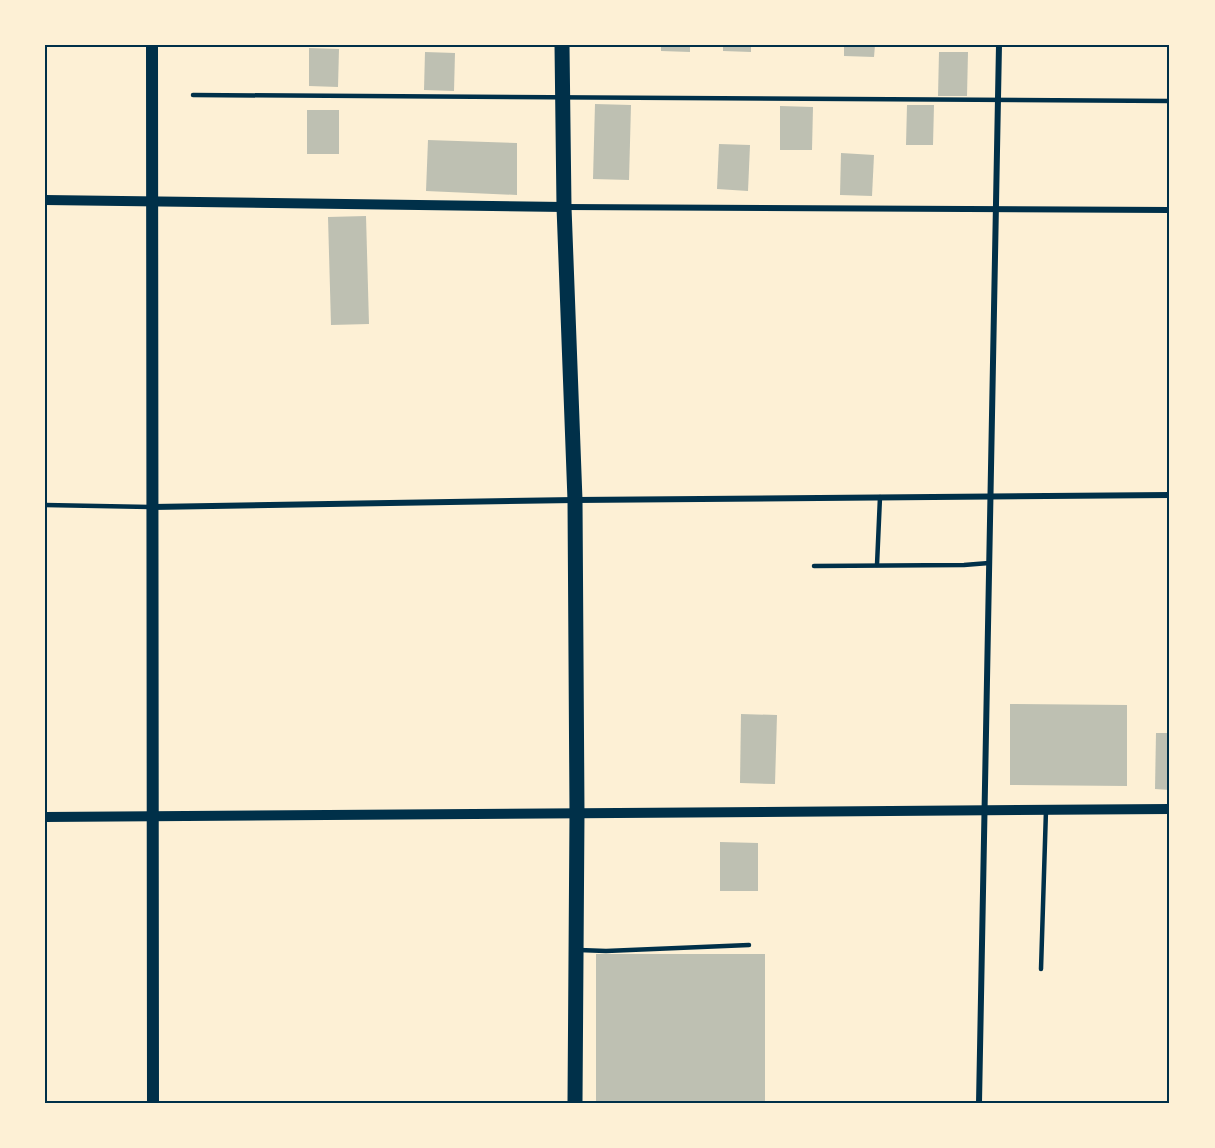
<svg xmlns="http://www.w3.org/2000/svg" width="1215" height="1148" viewBox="0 0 1215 1148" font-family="Raleway,sans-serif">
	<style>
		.building { fill: #bec0b2 }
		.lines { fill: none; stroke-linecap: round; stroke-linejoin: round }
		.service { stroke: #003049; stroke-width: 4.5 }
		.minor { stroke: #003049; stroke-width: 6 }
		.tertiary { stroke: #003049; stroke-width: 10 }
		.secondary { stroke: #003049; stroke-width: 12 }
		.primary { stroke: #003049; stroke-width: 15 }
		.neatline { fill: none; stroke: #003049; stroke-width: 2 }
	</style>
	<rect width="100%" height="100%" fill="#fdf0d5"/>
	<g class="building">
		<path d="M 661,45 L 690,45 L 690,52 L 661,51 Z"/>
		<path d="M 723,45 L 751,45 L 751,52 L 723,51 Z"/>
		<path d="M 844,45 L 875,45 L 874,57 L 844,56 Z"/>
		<path d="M 309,48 L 339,49 L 338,87 L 309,86 Z"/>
		<path d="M 425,52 L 455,53 L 454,91 L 424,90 Z"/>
		<path d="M 939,52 L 968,52 L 967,96 L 938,96 Z"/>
		<path d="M 595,104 L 631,105 L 629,180 L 593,179 Z"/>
		<path d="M 907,105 L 934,105 L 933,145 L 906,145 Z"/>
		<path d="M 780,106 L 813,107 L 812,150 L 780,150 Z"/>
		<rect x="307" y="110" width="32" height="44"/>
		<path d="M 428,140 L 517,143 L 517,195 L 426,191 Z"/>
		<path d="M 719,144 L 750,145 L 748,191 L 717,189 Z"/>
		<path d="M 841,153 L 874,155 L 872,196 L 840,195 Z"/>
		<path d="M 366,216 L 369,324 L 331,325 L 328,217 Z"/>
		<path d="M 1010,704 L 1127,705 L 1127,786 L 1010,785 Z"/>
		<path d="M 741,714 L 777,715 L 775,784 L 740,783 Z"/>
		<path d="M 1156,733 L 1170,733 L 1170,790 L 1155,789 Z"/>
		<path d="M 720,842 L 758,843 L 758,891 L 720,891 Z"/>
		<rect x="596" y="954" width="169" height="149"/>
	</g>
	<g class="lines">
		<g class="service">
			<path d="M 193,95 L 1170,101"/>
			<path d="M 45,505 L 150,507"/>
			<path d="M 877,565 L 880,497"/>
			<path d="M 814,566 L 964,565 L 989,563"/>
			<path d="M 579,950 L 606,951 L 749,945"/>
			<path d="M 1041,969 L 1046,810"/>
		</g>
		<g class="minor">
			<path d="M 564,207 L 1170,210"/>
			<path d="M 153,507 L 575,500 L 1170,495"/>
			<path d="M 979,1103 L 999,45"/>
		</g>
		<g class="tertiary">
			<path d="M 45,200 L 564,207"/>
			<path d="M 45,817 L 1170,809"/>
		</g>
		<path class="secondary" d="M 152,45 L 153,1103"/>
		<path class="primary" d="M 562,45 L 564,207 L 575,500 L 577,813 L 575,1103"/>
	</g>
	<rect width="1215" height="1148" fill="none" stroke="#fdf0d5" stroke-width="93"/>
	<rect x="46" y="46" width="1122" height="1056" class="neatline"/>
</svg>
